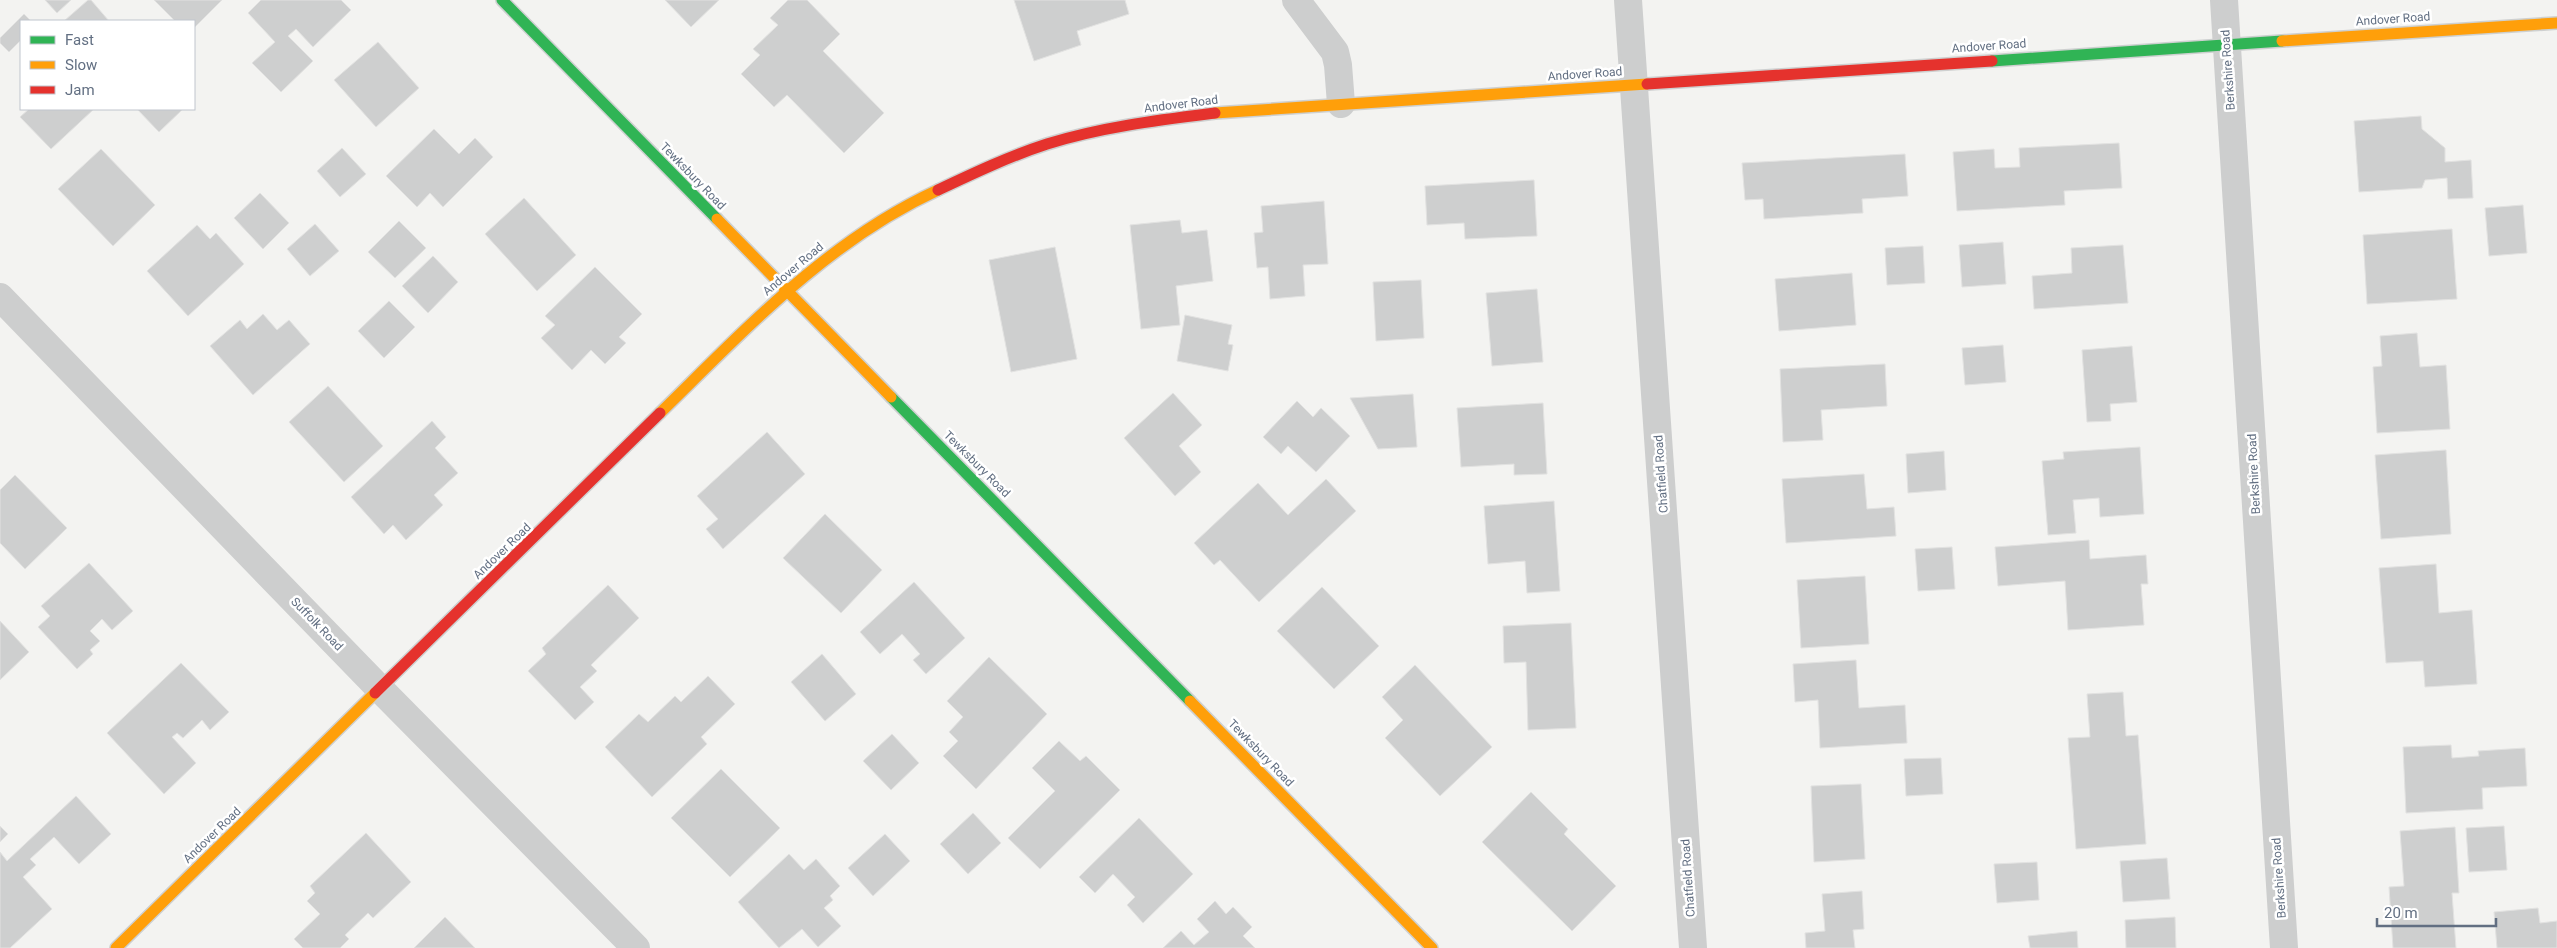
<svg xmlns="http://www.w3.org/2000/svg" width="2557" height="948" viewBox="0 0 2557 948" font-family="Roboto,sans-serif">
	<style>
		.building { fill: #cecfcf; stroke: #e2e2e1 }
		.lines { fill: none; stroke-linecap: round; stroke-linejoin: round }
		.fast-casing { stroke: #ced0d0; stroke-width: 14 }
		.slow-casing { stroke: #ced0d0; stroke-width: 14 }
		.jam-casing { stroke: #ced0d0; stroke-width: 14 }
		.street { stroke: #cdcece; stroke-width: 28 }
		.fast { stroke: #30b455; stroke-width: 11 }
		.slow { stroke: #ff9f0a; stroke-width: 11 }
		.jam { stroke: #e5322d; stroke-width: 11 }
		.labels { text-anchor: middle; stroke-width: 5; stroke-linejoin: round; paint-order: stroke }
		.street-label { font-size: 12px; fill: #626f82; stroke: #fff }
	</style>
	<rect width="100%" height="100%" fill="#f3f3f1"/>
	<g class="building">
		<path d="M 45,0 L 71,0 L 57,13 Z"/>
		<path d="M 88,0 L 91,0 L 109,21 L 64,21 Z"/>
		<path d="M 154,0 L 222,0 L 194,28 L 194,21 L 175,21 Z"/>
		<path d="M 261,0 L 341,0 L 351,10 L 313,47 L 296,29 L 288,36 L 313,61 L 281,92 L 252,63 L 275,42 L 248,13 Z"/>
		<path d="M 665,0 L 719,0 L 691,27 Z"/>
		<path d="M 788,0 L 807,0 L 840,34 L 823,51 L 884,113 L 844,153 L 787,95 L 774,107 L 741,74 L 760,55 L 753,49 L 778,25 L 770,18 Z"/>
		<path d="M 1014,0 L 1125,0 L 1129,14 L 1077,31 L 1081,45 L 1034,61 Z"/>
		<path d="M 24,14 L 31,21 L 21,21 L 21,40 L 9,52 L 0,43 L 0,38 Z"/>
		<path d="M 378,42 L 419,88 L 376,127 L 334,80 Z"/>
		<path d="M 29,109 L 94,109 L 51,149 L 20,117 Z"/>
		<path d="M 137,109 L 183,109 L 159,132 Z"/>
		<path d="M 2421,116 L 2422,129 L 2445,148 L 2445,162 L 2471,160 L 2473,198 L 2448,199 L 2447,178 L 2425,180 L 2422,188 L 2359,192 L 2354,121 Z"/>
		<path d="M 434,129 L 459,154 L 475,138 L 493,157 L 443,207 L 430,193 L 417,207 L 386,176 Z"/>
		<path d="M 2119,143 L 2122,188 L 2064,191 L 2065,205 L 1957,211 L 1953,152 L 1994,149 L 1995,168 L 2020,167 L 2019,148 Z"/>
		<path d="M 342,148 L 366,174 L 340,197 L 317,171 Z"/>
		<path d="M 101,149 L 155,205 L 113,246 L 58,189 Z"/>
		<path d="M 1905,154 L 1908,196 L 1862,199 L 1863,213 L 1764,219 L 1763,199 L 1745,200 L 1742,163 Z"/>
		<path d="M 1534,180 L 1537,236 L 1465,239 L 1464,223 L 1427,225 L 1425,186 Z"/>
		<path d="M 260,193 L 289,223 L 263,249 L 234,218 Z"/>
		<path d="M 524,198 L 576,255 L 537,291 L 485,234 Z"/>
		<path d="M 1324,201 L 1328,264 L 1303,265 L 1305,296 L 1270,299 L 1268,267 L 1257,268 L 1254,233 L 1263,232 L 1261,206 Z"/>
		<path d="M 2523,205 L 2527,253 L 2489,256 L 2485,208 Z"/>
		<path d="M 1180,220 L 1182,233 L 1207,230 L 1213,281 L 1176,286 L 1180,325 L 1141,329 L 1130,225 Z"/>
		<path d="M 399,221 L 426,248 L 395,278 L 368,252 Z"/>
		<path d="M 315,224 L 339,251 L 310,276 L 287,249 Z"/>
		<path d="M 197,225 L 210,239 L 216,233 L 244,264 L 188,316 L 147,271 Z"/>
		<path d="M 2452,229 L 2457,299 L 2367,304 L 2363,235 Z"/>
		<path d="M 2003,242 L 2006,284 L 1962,287 L 1959,245 Z"/>
		<path d="M 2123,245 L 2128,303 L 2034,309 L 2032,276 L 2072,273 L 2071,248 Z"/>
		<path d="M 1923,246 L 1925,283 L 1887,285 L 1885,248 Z"/>
		<path d="M 1055,247 L 1077,359 L 1011,372 L 989,260 Z"/>
		<path d="M 433,256 L 458,282 L 428,313 L 402,286 Z"/>
		<path d="M 595,267 L 642,314 L 619,337 L 626,343 L 605,364 L 591,350 L 572,370 L 541,338 L 555,325 L 545,316 Z"/>
		<path d="M 1852,273 L 1856,325 L 1779,331 L 1775,279 Z"/>
		<path d="M 1421,280 L 1424,338 L 1376,341 L 1373,282 Z"/>
		<path d="M 1537,289 L 1543,362 L 1492,366 L 1486,293 Z"/>
		<path d="M 389,301 L 415,327 L 384,358 L 358,331 Z"/>
		<path d="M 263,314 L 277,330 L 289,320 L 310,344 L 253,395 L 210,346 L 240,320 L 247,329 Z"/>
		<path d="M 1185,315 L 1232,325 L 1228,344 L 1233,345 L 1228,371 L 1177,361 Z"/>
		<path d="M 2417,333 L 2420,367 L 2446,365 L 2450,429 L 2377,433 L 2373,367 L 2382,366 L 2380,336 Z"/>
		<path d="M 2003,345 L 2006,382 L 1965,385 L 1962,348 Z"/>
		<path d="M 2132,346 L 2137,402 L 2110,404 L 2111,421 L 2087,422 L 2082,350 Z"/>
		<path d="M 1885,364 L 1887,406 L 1821,410 L 1823,440 L 1783,442 L 1780,369 Z"/>
		<path d="M 328,386 L 383,446 L 344,482 L 289,422 Z"/>
		<path d="M 1173,393 L 1202,425 L 1179,446 L 1201,472 L 1175,496 L 1124,438 Z"/>
		<path d="M 1413,394 L 1417,447 L 1378,449 L 1350,398 Z"/>
		<path d="M 1297,401 L 1313,417 L 1321,408 L 1350,436 L 1316,472 L 1288,446 L 1281,454 L 1263,437 Z"/>
		<path d="M 1543,403 L 1547,474 L 1514,475 L 1514,464 L 1461,467 L 1457,408 Z"/>
		<path d="M 432,421 L 446,437 L 435,448 L 458,473 L 434,495 L 443,505 L 406,540 L 393,525 L 384,534 L 351,497 Z"/>
		<path d="M 767,432 L 805,474 L 723,549 L 706,529 L 718,519 L 697,496 Z"/>
		<path d="M 2140,447 L 2144,514 L 2100,517 L 2099,498 L 2073,500 L 2076,533 L 2048,535 L 2042,461 L 2064,459 L 2063,452 Z"/>
		<path d="M 2446,450 L 2451,534 L 2381,539 L 2375,455 Z"/>
		<path d="M 1944,451 L 1946,490 L 1908,493 L 1906,454 Z"/>
		<path d="M 1864,474 L 1867,509 L 1894,507 L 1896,536 L 1786,543 L 1782,479 Z"/>
		<path d="M 15,475 L 67,528 L 25,569 L 0,543 L 0,490 Z"/>
		<path d="M 1326,479 L 1356,511 L 1259,602 L 1220,560 L 1214,565 L 1194,543 L 1258,483 L 1288,515 Z"/>
		<path d="M 1554,501 L 1560,591 L 1527,593 L 1525,561 L 1488,564 L 1484,506 Z"/>
		<path d="M 825,514 L 882,570 L 841,613 L 783,558 Z"/>
		<path d="M 2089,540 L 2090,559 L 2146,555 L 2148,584 L 2141,584 L 2144,625 L 2068,630 L 2065,581 L 1998,586 L 1995,547 Z"/>
		<path d="M 1952,547 L 1955,589 L 1918,591 L 1915,549 Z"/>
		<path d="M 89,563 L 133,611 L 112,630 L 102,619 L 90,631 L 100,641 L 90,650 L 93,654 L 77,669 L 38,627 L 50,616 L 41,606 Z"/>
		<path d="M 2436,564 L 2439,613 L 2472,610 L 2477,684 L 2425,687 L 2423,661 L 2386,663 L 2379,568 Z"/>
		<path d="M 1865,576 L 1869,644 L 1801,648 L 1797,580 Z"/>
		<path d="M 914,582 L 965,638 L 926,674 L 913,660 L 920,654 L 902,634 L 880,654 L 860,632 Z"/>
		<path d="M 608,585 L 639,618 L 591,665 L 597,671 L 580,687 L 594,702 L 575,720 L 528,671 L 546,654 L 542,648 Z"/>
		<path d="M 1322,587 L 1379,646 L 1334,689 L 1277,631 Z"/>
		<path d="M 0,621 L 29,652 L 0,680 Z"/>
		<path d="M 1571,623 L 1576,728 L 1528,730 L 1526,662 L 1504,663 L 1503,626 Z"/>
		<path d="M 822,654 L 856,694 L 825,721 L 791,682 Z"/>
		<path d="M 989,657 L 1047,714 L 976,789 L 943,756 L 958,741 L 949,732 L 963,717 L 947,701 Z"/>
		<path d="M 1856,660 L 1859,708 L 1905,705 L 1907,743 L 1820,748 L 1818,700 L 1795,702 L 1793,664 Z"/>
		<path d="M 181,663 L 229,712 L 210,730 L 202,720 L 183,738 L 177,733 L 172,737 L 196,763 L 164,794 L 107,733 Z"/>
		<path d="M 1415,665 L 1492,747 L 1440,796 L 1385,738 L 1403,720 L 1382,697 Z"/>
		<path d="M 708,676 L 735,704 L 701,737 L 707,744 L 652,797 L 605,747 L 639,714 L 648,722 L 675,696 L 681,702 Z"/>
		<path d="M 2123,692 L 2126,736 L 2138,735 L 2146,844 L 2076,849 L 2068,738 L 2090,737 L 2087,694 Z"/>
		<path d="M 892,734 L 919,763 L 891,790 L 863,761 Z"/>
		<path d="M 1059,741 L 1080,761 L 1086,756 L 1120,790 L 1040,869 L 1008,838 L 1055,791 L 1032,768 Z"/>
		<path d="M 2451,745 L 2452,758 L 2479,756 L 2478,751 L 2525,748 L 2527,786 L 2482,788 L 2483,809 L 2406,813 L 2403,747 Z"/>
		<path d="M 1941,758 L 1943,794 L 1906,796 L 1904,759 Z"/>
		<path d="M 721,769 L 780,828 L 730,877 L 671,818 Z"/>
		<path d="M 1861,784 L 1865,859 L 1814,862 L 1811,786 Z"/>
		<path d="M 1531,792 L 1568,829 L 1564,834 L 1616,886 L 1572,931 L 1482,842 Z"/>
		<path d="M 76,796 L 111,834 L 79,864 L 54,837 L 30,859 L 36,865 L 23,877 L 52,909 L 10,948 L 0,948 L 0,852 L 7,861 Z"/>
		<path d="M 973,813 L 1001,843 L 968,874 L 940,844 Z"/>
		<path d="M 1139,818 L 1193,874 L 1143,923 L 1127,905 L 1135,897 L 1113,874 L 1095,893 L 1079,877 Z"/>
		<path d="M 0,826 L 8,834 L 0,842 Z"/>
		<path d="M 2504,826 L 2507,870 L 2469,872 L 2466,828 Z"/>
		<path d="M 2455,827 L 2459,893 L 2452,893 L 2456,948 L 2393,948 L 2389,887 L 2404,886 L 2400,831 Z"/>
		<path d="M 366,833 L 411,882 L 373,918 L 368,913 L 345,935 L 349,939 L 340,948 L 303,948 L 294,939 L 320,914 L 307,901 L 315,893 L 310,886 Z"/>
		<path d="M 885,834 L 910,861 L 873,896 L 848,868 Z"/>
		<path d="M 789,854 L 804,870 L 816,859 L 840,886 L 830,896 L 833,900 L 824,908 L 841,926 L 818,947 L 802,929 L 779,948 L 738,902 Z"/>
		<path d="M 2167,858 L 2170,899 L 2123,902 L 2120,861 Z"/>
		<path d="M 2037,862 L 2039,900 L 1997,903 L 1994,864 Z"/>
		<path d="M 1862,891 L 1864,929 L 1853,930 L 1855,948 L 1806,948 L 1805,933 L 1825,931 L 1822,894 Z"/>
		<path d="M 1215,901 L 1226,914 L 1233,907 L 1252,927 L 1243,936 L 1255,948 L 1163,948 L 1181,931 L 1194,945 L 1209,932 L 1197,919 Z"/>
		<path d="M 2538,908 L 2540,923 L 2557,921 L 2557,948 L 2497,948 L 2494,912 Z"/>
		<path d="M 445,917 L 475,948 L 414,948 Z"/>
		<path d="M 2175,917 L 2176,948 L 2126,948 L 2125,920 Z"/>
		<path d="M 2077,931 L 2078,948 L 2030,948 L 2028,936 Z"/>
	</g>
	<g class="lines">
		<g class="fast-casing">
			<g id="fast">
				<path d="M 502,0 L 717,219"/>
				<path d="M 1992,61 L 2282,41"/>
				<path d="M 891,397 L 1190,701"/>
			</g>
		</g>
		<g class="slow-casing">
			<g id="slow">
				<path d="M 2282,41 L 2557,23"/>
				<path d="M 1215,113 L 1647,84"/>
				<path d="M 717,219 L 891,397"/>
				<path d="M 660,413 C 746,329 827,241 938,190"/>
				<path d="M 1190,701 L 1432,948"/>
				<path d="M 116,948 L 375,693"/>
			</g>
		</g>
		<g class="jam-casing">
			<g id="jam">
				<path d="M 1647,84 L 1992,61"/>
				<path d="M 938,190 C 974,173 1010,156 1047,144 C 1101,127 1159,120 1215,113"/>
				<path d="M 375,693 L 660,413"/>
			</g>
		</g>
		<g class="street">
			<path d="M 1296,0 L 1335,52 L 1338,65 L 1341,104"/>
			<path d="M 1628,0 L 1693,948"/>
			<path d="M 2224,0 L 2284,948"/>
			<path d="M 0,297 L 380,689 L 636,948"/>
		</g>
		<use href="#fast" class="fast"/>
		<use href="#slow" class="slow"/>
		<use href="#jam" class="jam"/>
	</g>
	<g class="labels">
		<g class="street-label">
			<text transform="translate(2393 19) rotate(-4)" y="4">Andover Road</text>
			<text transform="translate(1989 46) rotate(-4)" y="4">Andover Road</text>
			<text transform="translate(2228 70) rotate(-94)" y="4">Berkshire Road</text>
			<text transform="translate(1585 74) rotate(-4)" y="4">Andover Road</text>
			<text transform="translate(1181 104) rotate(-7)" y="4">Andover Road</text>
			<text transform="translate(693 176) rotate(46)" y="4">Tewksbury Road</text>
			<text transform="translate(793 269) rotate(-40)" y="4">Andover Road</text>
			<text transform="translate(977 464) rotate(45)" y="4">Tewksbury Road</text>
			<text transform="translate(1661 474) rotate(-94)" y="4">Chatfield Road</text>
			<text transform="translate(2254 474) rotate(-93)" y="4">Berkshire Road</text>
			<text transform="translate(502 551) rotate(-44)" y="4">Andover Road</text>
			<text transform="translate(317 624) rotate(46)" y="4">Suffolk Road</text>
			<text transform="translate(1261 753) rotate(46)" y="4">Tewksbury Road</text>
			<text transform="translate(212 835) rotate(-44)" y="4">Andover Road</text>
			<text transform="translate(1688 878) rotate(-94)" y="4">Chatfield Road</text>
			<text transform="translate(2279 878) rotate(-94)" y="4">Berkshire Road</text>
		</g>
	</g>
	<rect x="20" y="20" width="175" height="90" fill="#ffffff" stroke="#c0c5cd"/>
	<rect x="30" y="36" width="25" height="8" fill="#30b455" stroke="#c0c5cd"/>
	<text x="65" y="45" font-size="15" fill="#626f82">Fast</text>
	<rect x="30" y="61" width="25" height="8" fill="#ff9f0a" stroke="#c0c5cd"/>
	<text x="65" y="70" font-size="15" fill="#626f82">Slow</text>
	<rect x="30" y="86" width="25" height="8" fill="#e5322d" stroke="#c0c5cd"/>
	<text x="65" y="95" font-size="15" fill="#626f82">Jam</text>
	<path d="M2377 918v8h119v-8" fill="none" stroke="#626f82" stroke-width="2.5"/>
	<text x="2384" y="918" font-size="15" fill="#626f82" stroke="#ffffff" stroke-width="4" paint-order="stroke">20 m</text>
</svg>
